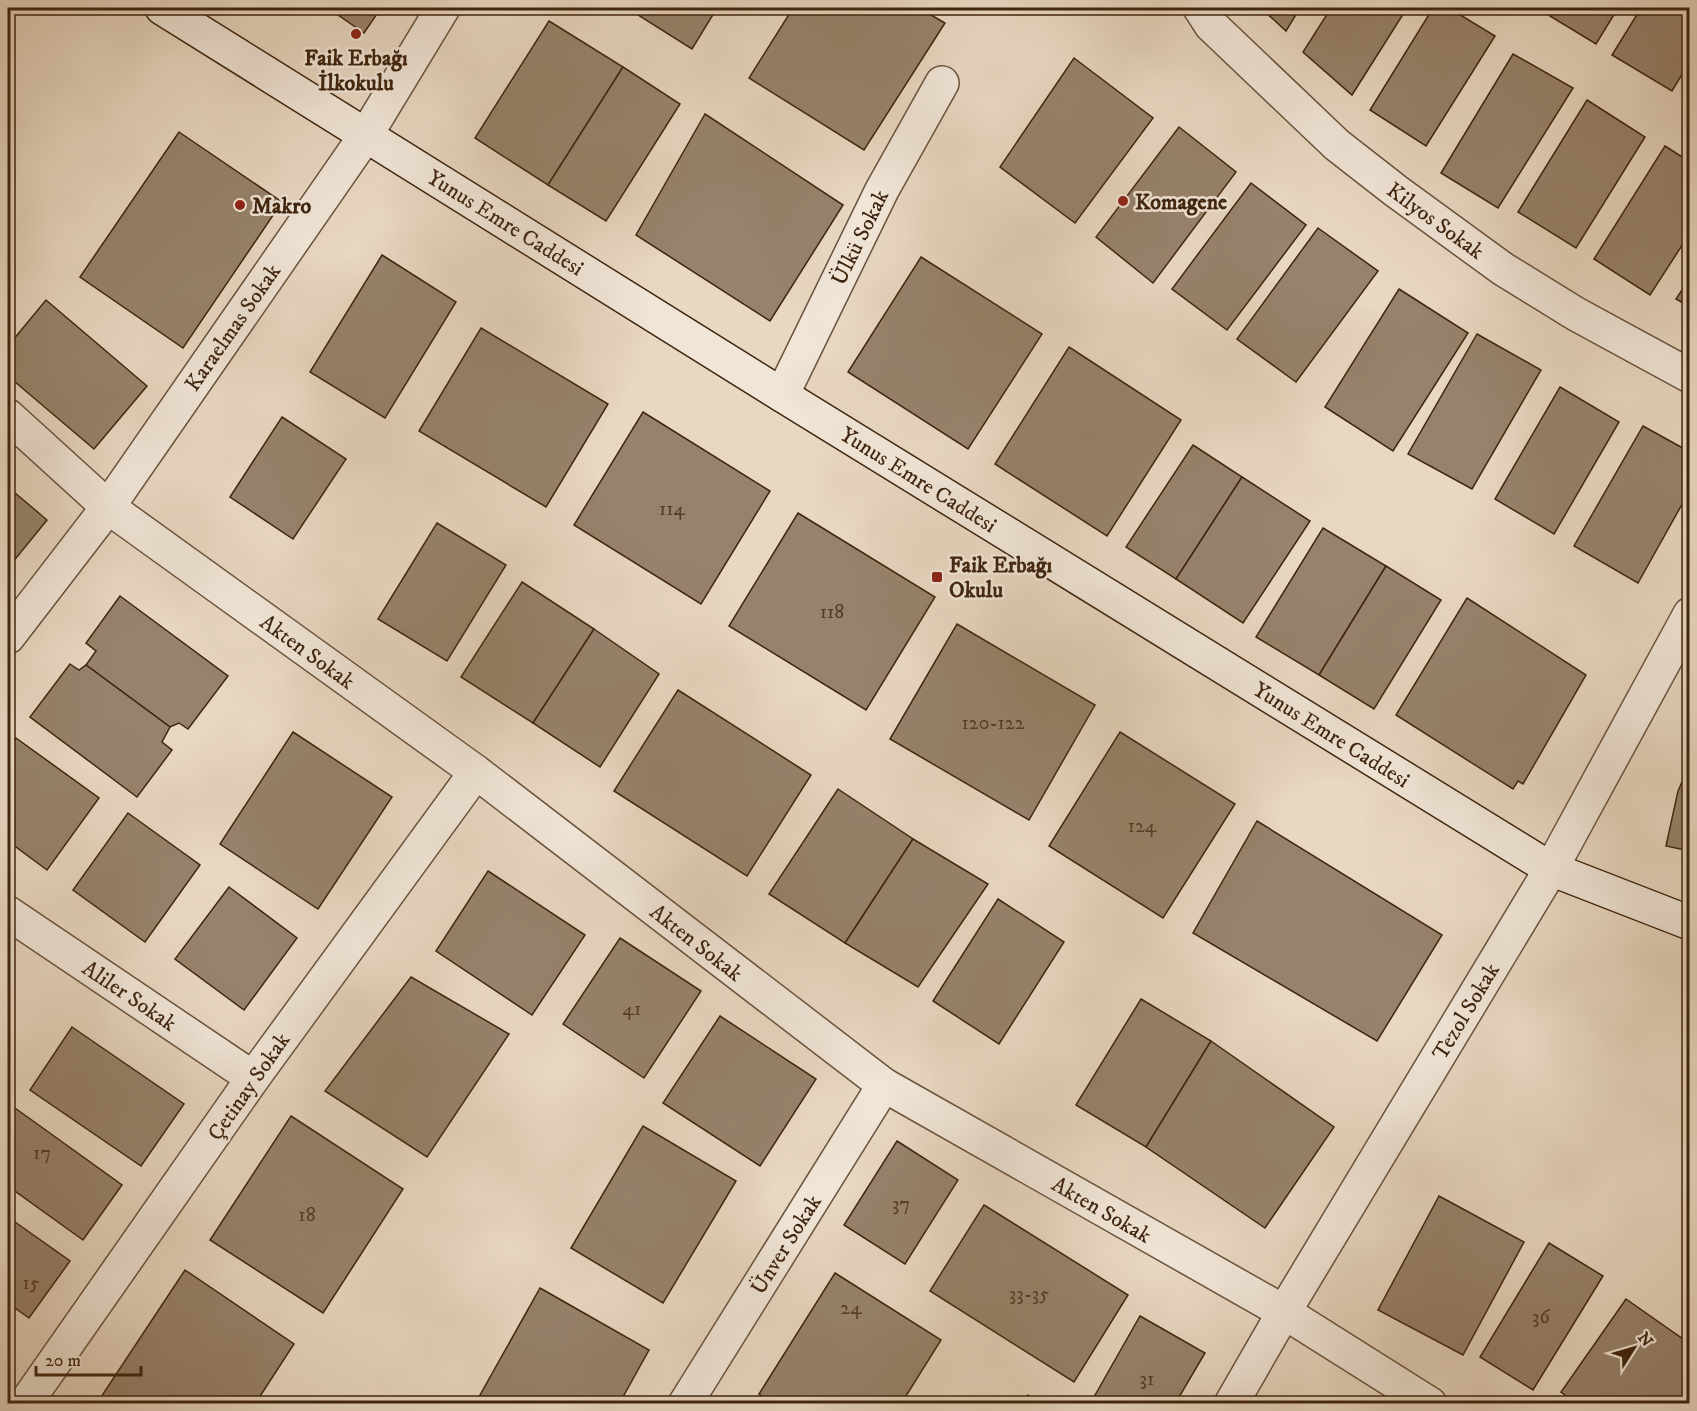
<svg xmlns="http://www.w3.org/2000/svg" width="1697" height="1411" viewBox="0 0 1697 1411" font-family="'IM FELL DW Pica',serif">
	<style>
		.building { fill: #97826c; stroke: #3f250f; stroke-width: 1.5 }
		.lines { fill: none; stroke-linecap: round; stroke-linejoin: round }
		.minor-casing { stroke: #69523c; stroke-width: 36 }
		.secondary-casing { stroke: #3f250f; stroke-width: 36 }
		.minor { stroke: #f0e5d7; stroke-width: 33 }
		.secondary { stroke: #f0e5d7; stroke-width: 33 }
		.poi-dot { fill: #8f2418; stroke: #f0e5d7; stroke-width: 2 }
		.labels { text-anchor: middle; stroke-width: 5; stroke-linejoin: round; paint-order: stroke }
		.number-label { font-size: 20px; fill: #553c26 }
		.poi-label { font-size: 22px; font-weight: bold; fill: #3f250f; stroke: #f0e5d7; text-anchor: start }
		.street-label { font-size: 22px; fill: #3f250f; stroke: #f0e5d7 }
	</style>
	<rect width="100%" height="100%" fill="#e8d7c1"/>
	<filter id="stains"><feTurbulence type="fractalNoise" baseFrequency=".00333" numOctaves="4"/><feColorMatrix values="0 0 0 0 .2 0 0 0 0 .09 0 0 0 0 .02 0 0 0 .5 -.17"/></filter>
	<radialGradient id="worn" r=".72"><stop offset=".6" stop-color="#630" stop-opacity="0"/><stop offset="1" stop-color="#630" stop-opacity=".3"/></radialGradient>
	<g class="building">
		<path d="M 328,8 L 381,8 L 364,33 Z"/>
		<path d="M 627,8 L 717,8 L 692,49 Z"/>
		<path d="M 793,8 L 919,8 L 945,23 L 864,150 L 749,78 Z"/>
		<path d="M 1261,8 L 1300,8 L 1286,31 Z"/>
		<path d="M 1331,8 L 1407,8 L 1352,95 L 1303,52 Z"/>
		<path d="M 1433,8 L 1449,8 L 1495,36 L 1426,146 L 1370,110 Z"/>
		<path d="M 1541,8 L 1618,8 L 1596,44 L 1540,10 Z"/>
		<path d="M 1641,8 L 1690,8 L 1690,61 L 1672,91 L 1612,55 Z"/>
		<path d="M 549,21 L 623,67 L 548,185 L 475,138 Z"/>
		<path d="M 1513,54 L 1573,88 L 1498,208 L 1441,173 Z"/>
		<path d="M 1074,58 L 1153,118 L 1075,223 L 1000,167 Z"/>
		<path d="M 623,67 L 680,104 L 606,221 L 548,185 Z"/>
		<path d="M 1587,100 L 1645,137 L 1576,248 L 1518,212 Z"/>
		<path d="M 705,114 L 843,205 L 770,321 L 636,235 Z"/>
		<path d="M 1179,127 L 1236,172 L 1153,283 L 1096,237 Z"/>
		<path d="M 179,132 L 282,202 L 183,348 L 80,277 Z"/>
		<path d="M 1665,146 L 1690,162 L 1690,233 L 1650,295 L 1594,259 Z"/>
		<path d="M 1251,183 L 1306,225 L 1227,330 L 1172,289 Z"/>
		<path d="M 1318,228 L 1378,271 L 1296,382 L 1237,339 Z"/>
		<path d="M 382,255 L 456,302 L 385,418 L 310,372 Z"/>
		<path d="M 921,257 L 1042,334 L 968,449 L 848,372 Z"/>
		<path d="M 1690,278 L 1690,307 L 1676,299 Z"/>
		<path d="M 1399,289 L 1468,333 L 1393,451 L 1325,407 Z"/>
		<path d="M 46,300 L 147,386 L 94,449 L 8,376 L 8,346 Z"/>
		<path d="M 481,328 L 608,404 L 546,507 L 419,431 Z"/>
		<path d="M 1477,334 L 1541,370 L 1472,489 L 1408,454 Z"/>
		<path d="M 1069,347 L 1181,420 L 1107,536 L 995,464 Z"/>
		<path d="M 1560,387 L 1619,422 L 1554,534 L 1495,499 Z"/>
		<path d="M 643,412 L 770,491 L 701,604 L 574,525 Z"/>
		<path d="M 282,417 L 346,459 L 293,539 L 230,497 Z"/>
		<path d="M 1643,426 L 1690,452 L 1690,490 L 1638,583 L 1574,546 Z"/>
		<path d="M 1193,445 L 1242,477 L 1176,579 L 1126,547 Z"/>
		<path d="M 1242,477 L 1310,521 L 1243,623 L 1176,579 Z"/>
		<path d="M 8,487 L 47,520 L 8,568 Z"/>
		<path d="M 798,513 L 935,597 L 866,710 L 729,626 Z"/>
		<path d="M 437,523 L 506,565 L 447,661 L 378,619 Z"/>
		<path d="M 1323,528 L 1386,566 L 1319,675 L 1256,637 Z"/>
		<path d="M 1386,566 L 1441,600 L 1374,709 L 1319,675 Z"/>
		<path d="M 522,582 L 594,629 L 533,723 L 461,677 Z"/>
		<path d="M 120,596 L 228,676 L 188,729 L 179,723 L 170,727 L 86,665 L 96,651 L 86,643 Z"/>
		<path d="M 1467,598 L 1586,675 L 1523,784 L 1518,781 L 1513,789 L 1396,715 Z"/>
		<path d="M 957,624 L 1095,705 L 1029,820 L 890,739 Z"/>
		<path d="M 594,629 L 659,674 L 600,767 L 533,723 Z"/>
		<path d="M 70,664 L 79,670 L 86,665 L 170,727 L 162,742 L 172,750 L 137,797 L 30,717 Z"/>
		<path d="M 678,690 L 811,775 L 747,876 L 614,791 Z"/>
		<path d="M 293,732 L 392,797 L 318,909 L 220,844 Z"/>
		<path d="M 1120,732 L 1235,804 L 1163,918 L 1049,846 Z"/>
		<path d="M 16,738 L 99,798 L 47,870 L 8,841 L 8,749 Z"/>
		<path d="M 1690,764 L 1690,851 L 1666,846 L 1678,791 Z"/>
		<path d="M 838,789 L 913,839 L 845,943 L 769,894 Z"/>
		<path d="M 128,813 L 200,865 L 145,942 L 73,890 Z"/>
		<path d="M 1257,821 L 1442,935 L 1377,1041 L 1193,933 Z"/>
		<path d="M 913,839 L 988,884 L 918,987 L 845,943 Z"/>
		<path d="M 488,871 L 585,935 L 532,1015 L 436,951 Z"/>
		<path d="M 229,887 L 297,938 L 244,1010 L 175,959 Z"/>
		<path d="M 998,899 L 1064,942 L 999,1044 L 933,1001 Z"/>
		<path d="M 620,938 L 701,991 L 644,1078 L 563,1024 Z"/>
		<path d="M 411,977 L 509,1034 L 427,1157 L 325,1091 Z"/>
		<path d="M 1141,999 L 1211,1041 L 1146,1147 L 1076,1105 Z"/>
		<path d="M 720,1016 L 816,1079 L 760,1166 L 663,1103 Z"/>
		<path d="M 72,1027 L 184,1104 L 141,1166 L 30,1090 Z"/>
		<path d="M 1211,1041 L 1334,1127 L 1265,1228 L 1146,1147 Z"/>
		<path d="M 15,1108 L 122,1185 L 83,1240 L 8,1186 L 8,1119 Z"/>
		<path d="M 291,1116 L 403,1189 L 323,1313 L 210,1240 Z"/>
		<path d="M 643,1126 L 736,1181 L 663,1303 L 571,1248 Z"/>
		<path d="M 897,1141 L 958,1180 L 905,1264 L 844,1225 Z"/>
		<path d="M 1439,1196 L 1524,1242 L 1463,1355 L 1378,1310 Z"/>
		<path d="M 984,1205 L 1128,1295 L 1074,1382 L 930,1291 Z"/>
		<path d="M 8,1217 L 70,1261 L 29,1318 L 8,1303 Z"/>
		<path d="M 1549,1243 L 1603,1276 L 1533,1390 L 1480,1357 Z"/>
		<path d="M 185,1270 L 294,1344 L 255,1404 L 111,1404 L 101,1397 Z"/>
		<path d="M 835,1273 L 941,1340 L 901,1404 L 774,1404 L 759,1394 Z"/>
		<path d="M 540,1288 L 649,1350 L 619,1404 L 475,1404 Z"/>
		<path d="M 1626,1299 L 1690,1344 L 1690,1404 L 1577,1404 L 1561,1392 Z"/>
		<path d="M 1140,1316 L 1205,1353 L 1175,1404 L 1090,1404 Z"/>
		<path d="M 8,1336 L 13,1340 L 8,1348 Z"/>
		<path d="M 1028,1395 L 1041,1404 L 1023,1404 Z"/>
	</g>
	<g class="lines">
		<g class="minor-casing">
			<g id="minor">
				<path d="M 1200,8 L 1211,25 L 1337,145 L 1396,191 L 1503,269 L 1576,314 L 1690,376"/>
				<path d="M 782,395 L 882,190 L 942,83"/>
				<path d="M 8,416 L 108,507 L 476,772 L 884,1085 L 1284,1312 L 1430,1404"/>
				<path d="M 8,637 L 108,507 L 366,135 L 443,8"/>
				<path d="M 8,913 L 253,1078"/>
				<path d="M 25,1404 L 253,1078 L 476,772"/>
				<path d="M 685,1404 L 884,1085"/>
				<path d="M 1231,1404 L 1284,1312 L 1551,869 L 1690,614"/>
			</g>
		</g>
		<g class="secondary-casing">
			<path id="secondary" d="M 162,8 L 782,395 L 1551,869 L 1690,923"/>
		</g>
		<use href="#minor" class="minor"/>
		<use href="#secondary" class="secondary"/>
	</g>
	<g class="poi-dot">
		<circle cx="356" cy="34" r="6"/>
		<circle cx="1123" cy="201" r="6"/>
		<circle cx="240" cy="205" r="6"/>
		<rect x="931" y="571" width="12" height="12" rx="3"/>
	</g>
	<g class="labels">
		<g class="number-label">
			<text x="672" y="515">114</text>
			<text x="832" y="618">118</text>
			<text x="993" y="729">120-122</text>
			<text x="1142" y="832">124</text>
			<text x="632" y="1015">41</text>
			<text x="42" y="1159">17</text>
			<text x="901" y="1210">37</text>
			<text x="307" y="1221">18</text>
			<text x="31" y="1289">15</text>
			<text x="1029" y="1300">33-35</text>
			<text x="851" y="1314">24</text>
			<text x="1541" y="1323">36</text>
			<text x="1147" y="1385">31</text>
		</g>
		<g class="poi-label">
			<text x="356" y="65" text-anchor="middle">Faik Erbağı<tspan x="356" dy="25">İlkokulu</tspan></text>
			<text x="1135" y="209">Komagene</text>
			<text x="252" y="213">Makro</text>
			<text x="949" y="572">Faik Erbağı<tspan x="949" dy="25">Okulu</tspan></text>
		</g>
		<g class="street-label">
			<text transform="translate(1436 220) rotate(36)" y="8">Kilyos Sokak</text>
			<text transform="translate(506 222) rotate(32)" y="8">Yunus Emre Caddesi</text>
			<text transform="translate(859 237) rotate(-64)" y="8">Ülkü Sokak</text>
			<text transform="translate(232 327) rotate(-55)" y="8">Karaelmas Sokak</text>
			<text transform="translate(919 479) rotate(32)" y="8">Yunus Emre Caddesi</text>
			<text transform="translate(308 651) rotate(36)" y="8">Akten Sokak</text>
			<text transform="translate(1332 734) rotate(32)" y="8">Yunus Emre Caddesi</text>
			<text transform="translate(697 942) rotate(38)" y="8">Akten Sokak</text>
			<text transform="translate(130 995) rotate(34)" y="8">Aliler Sokak</text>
			<text transform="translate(1465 1011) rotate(-59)" y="8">Tezol Sokak</text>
			<text transform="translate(248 1086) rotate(-55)" y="8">Çetinay Sokak</text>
			<text transform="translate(1102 1209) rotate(30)" y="8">Akten Sokak</text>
			<text transform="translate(785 1244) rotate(-58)" y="8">Ünver Sokak</text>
		</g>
	</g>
	<rect width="1697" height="1411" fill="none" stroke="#e8d7c1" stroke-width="30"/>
	<rect x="9" y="9" width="1679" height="1393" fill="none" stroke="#3f250f" stroke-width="3"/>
	<rect x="15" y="15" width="1667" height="1381" fill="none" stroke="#3f250f" stroke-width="1.5"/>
	<g transform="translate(1634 1348) rotate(53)" stroke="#f0e5d7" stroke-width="4.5" paint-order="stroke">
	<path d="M0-4.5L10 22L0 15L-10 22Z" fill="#3f250f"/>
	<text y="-9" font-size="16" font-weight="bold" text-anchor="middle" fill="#3f250f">N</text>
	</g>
	<path d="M36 1366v9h105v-9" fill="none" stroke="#3f250f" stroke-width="3"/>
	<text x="45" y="1366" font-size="18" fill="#3f250f" stroke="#f0e5d7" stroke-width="4.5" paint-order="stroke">20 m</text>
	<rect width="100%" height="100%" filter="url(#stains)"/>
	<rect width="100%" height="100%" fill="url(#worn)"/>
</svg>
